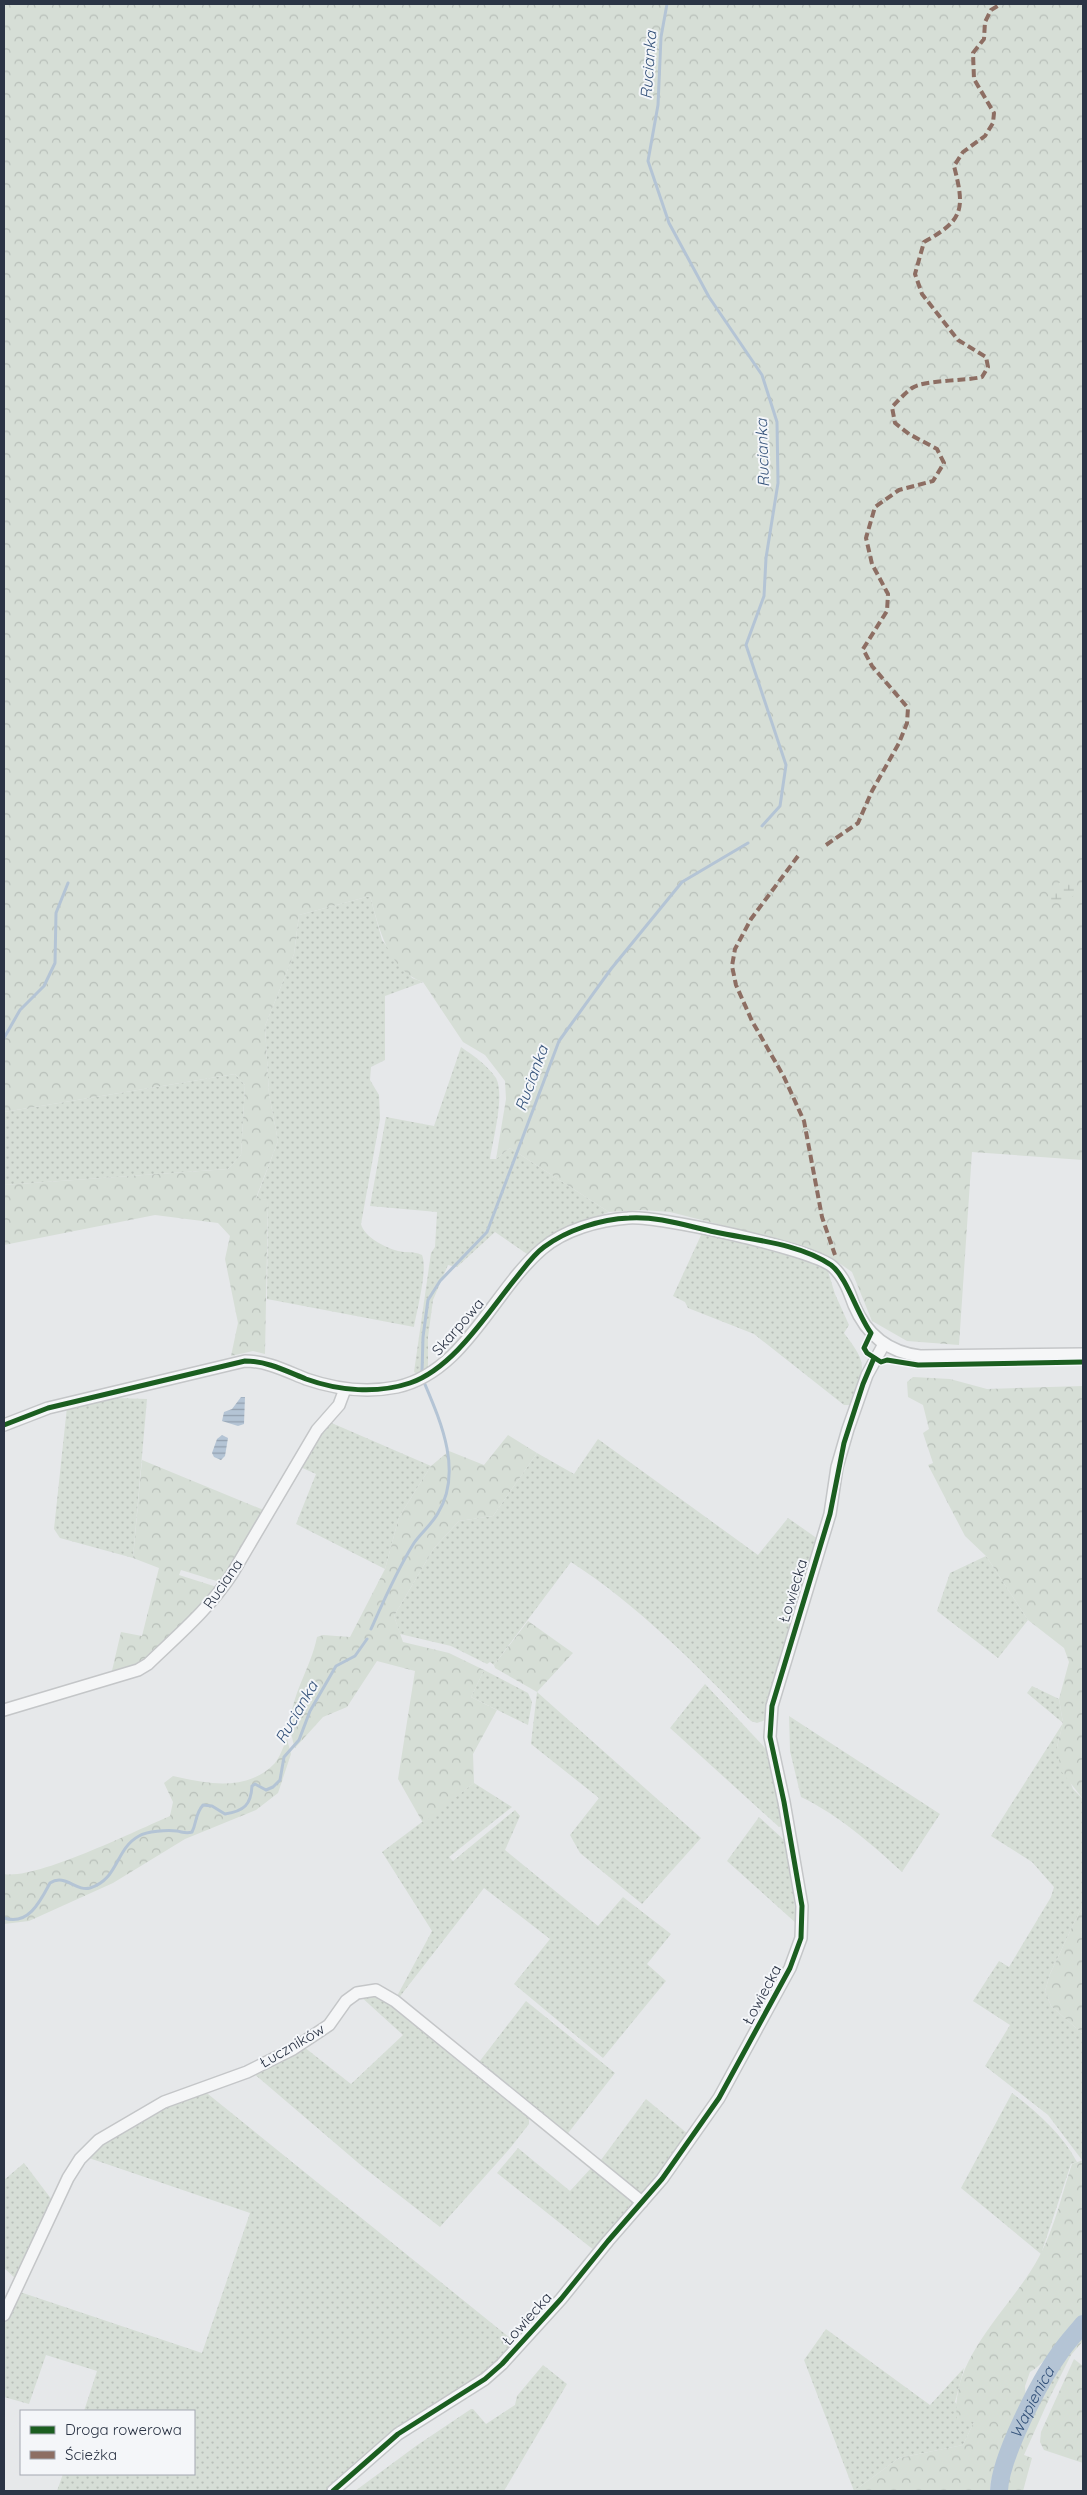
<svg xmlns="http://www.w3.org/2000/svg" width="1087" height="2495" viewBox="0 0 1087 2495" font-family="Quicksand,sans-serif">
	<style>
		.grass { fill: url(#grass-dots) }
		.forest { fill: url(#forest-crowns) }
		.wetland { fill: url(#wetland-marsh) }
		.water { fill: url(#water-rules) }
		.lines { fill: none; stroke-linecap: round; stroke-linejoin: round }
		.stream { stroke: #b4c4d5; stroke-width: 3 }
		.river { stroke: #b4c4d5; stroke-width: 18 }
		.minor-casing { stroke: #c4c6c8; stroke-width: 14 }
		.minor { stroke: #f5f6f7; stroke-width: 11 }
		.quiet { stroke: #8d6e63; stroke-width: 4; stroke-dasharray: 8 4; stroke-linecap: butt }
		.cycleway-casing { stroke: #f4f6f9; stroke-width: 8 }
		.cycleway { stroke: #1b5e20; stroke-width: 5 }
		.labels { text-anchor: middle; stroke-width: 4; stroke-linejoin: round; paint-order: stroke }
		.street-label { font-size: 15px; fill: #2b3445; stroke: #f4f6f9 }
		.water-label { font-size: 16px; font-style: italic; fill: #34527a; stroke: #f4f6f9 }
	</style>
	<defs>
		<pattern id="grass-dots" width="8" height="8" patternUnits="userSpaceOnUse" patternTransform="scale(1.25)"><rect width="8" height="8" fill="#d6ded6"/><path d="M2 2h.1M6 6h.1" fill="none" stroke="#b8bfb9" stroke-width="1.8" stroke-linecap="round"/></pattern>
		<pattern id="forest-crowns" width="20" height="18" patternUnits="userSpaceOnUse" patternTransform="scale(1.25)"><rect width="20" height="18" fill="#d6ded6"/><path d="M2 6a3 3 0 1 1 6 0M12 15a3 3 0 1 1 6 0" fill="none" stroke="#b8bfb9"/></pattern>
		<pattern id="wetland-marsh" width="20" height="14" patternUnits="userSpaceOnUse" patternTransform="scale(1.25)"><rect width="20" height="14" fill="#d6ded6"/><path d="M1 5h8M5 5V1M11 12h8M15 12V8" fill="none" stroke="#b8bfb9"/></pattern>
		<pattern id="water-rules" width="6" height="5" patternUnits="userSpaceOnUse" patternTransform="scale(1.25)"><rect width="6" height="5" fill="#b4c4d5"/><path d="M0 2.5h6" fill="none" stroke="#93a0af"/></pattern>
	</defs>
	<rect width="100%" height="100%" fill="#e6e8ea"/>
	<g class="grass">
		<path d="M 370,896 L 382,940 L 412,978 L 423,982 L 385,996 L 385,1060 L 371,1067 L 370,1080 L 379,1095 L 380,1119 L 361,1224 C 364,1237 386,1248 398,1251 C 406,1253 414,1251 422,1255 C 428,1269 417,1310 414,1327 L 267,1299 L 268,1200 L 256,1199 L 278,1141 L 269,1094 L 265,1026 L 294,954 L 299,915 Z"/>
		<path d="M 461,1047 C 474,1056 487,1065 496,1078 C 505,1095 493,1140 490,1159 L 496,1159 L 510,1148 L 609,1212 L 588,1220 L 530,1256 L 495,1232 L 457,1267 L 448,1265 L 433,1300 L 428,1337 L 428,1372 L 420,1376 L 414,1372 L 431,1253 L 435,1247 L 437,1212 L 370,1206 L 386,1117 L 434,1126 Z"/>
		<path d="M 235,1074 L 245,1085 L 241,1155 L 228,1169 L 4,1185 L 4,1112 Z"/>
		<path d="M 702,1233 L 793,1253 L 827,1268 L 835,1294 L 849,1325 L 844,1333 C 870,1367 864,1367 850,1405 L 844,1405 L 754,1334 L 688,1308 L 685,1302 L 673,1296 Z"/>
		<path d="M 115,1398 L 147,1399 L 133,1558 L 60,1538 L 54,1529 L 67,1407 L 89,1401 Z"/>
		<path d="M 327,1421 L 431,1466 L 399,1517 L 385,1569 L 296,1524 L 316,1474 L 298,1466 Z"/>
		<path d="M 598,1439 L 758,1555 L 788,1518 L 818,1539 L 765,1720 L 757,1723 L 751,1721 C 694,1663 639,1606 571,1562 L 494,1665 L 490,1662 L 487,1664 L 451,1646 L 400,1634 L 394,1616 L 434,1548 L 459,1521 L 493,1516 L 537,1453 L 574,1474 Z"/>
		<path d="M 986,1556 L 1028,1620 L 998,1658 L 937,1611 L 950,1573 Z"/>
		<path d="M 484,1670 L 528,1693 L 532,1702 L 528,1725 L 471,1697 Z"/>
		<path d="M 705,1684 L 766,1749 L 783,1826 L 779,1827 L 670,1728 Z"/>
		<path d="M 1032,1686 L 1059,1699 L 1063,1723 L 1057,1747 L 1073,1789 L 1083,1799 L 1083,1904 L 1050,1974 L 1045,1991 L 1051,2006 L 1083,2034 L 1082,2160 L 1048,2115 L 985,2066 L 1010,2025 L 973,2001 L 999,1961 L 1009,1967 L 1051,1897 L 1054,1887 L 1032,1862 L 991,1836 L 1063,1723 L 1027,1693 Z"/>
		<path d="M 537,1692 L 701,1838 L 642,1904 L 580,1853 L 570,1835 L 599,1798 L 531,1744 Z"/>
		<path d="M 789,1716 L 940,1814 L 902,1872 C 873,1845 837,1814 801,1797 L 790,1751 Z"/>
		<path d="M 474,1783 L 512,1807 L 449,1857 L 453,1861 L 515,1810 L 520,1816 L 505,1850 L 598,1926 L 623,1897 L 671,1934 L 647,1964 L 666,1981 L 603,2058 L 514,1984 L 550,1939 L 484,1888 L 398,1999 L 396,1998 L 432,1931 L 382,1852 Z"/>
		<path d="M 759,1817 L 783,1839 L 786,1839 L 797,1924 L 727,1861 Z"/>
		<path d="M 376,1991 L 529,2114 L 529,2124 L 511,2147 L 440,2227 L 363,2167 L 253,2073 L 304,2047 L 351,2084 L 403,2035 L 359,1995 Z"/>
		<path d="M 526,2001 L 615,2073 L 565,2137 L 476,2066 Z"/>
		<path d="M 203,2090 L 515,2342 L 494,2366 L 328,2491 L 57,2491 L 63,2474 L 194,2474 L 194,2411 L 84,2411 L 97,2371 L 46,2355 L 29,2404 L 4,2397 L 4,2323 L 20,2292 L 202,2353 L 250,2213 L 86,2157 C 119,2124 161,2107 203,2090 Z"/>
		<path d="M 1012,2093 C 1037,2112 1062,2134 1077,2162 L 1071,2164 L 1041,2254 L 961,2188 Z"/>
		<path d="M 646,2099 L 688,2134 L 641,2197 L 598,2164 Z"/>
		<path d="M 518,2148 L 570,2191 L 592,2167 L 635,2201 L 636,2205 L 595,2251 L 497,2173 Z"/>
		<path d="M 24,2163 L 52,2200 L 16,2279 L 4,2268 L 4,2180 Z"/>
		<path d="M 826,2329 L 930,2405 L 964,2368 L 955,2402 L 974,2422 L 963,2445 L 899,2458 L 854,2491 L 804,2360 Z"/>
		<path d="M 543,2365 L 567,2384 L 504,2491 L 355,2491 L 416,2446 L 471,2409 L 473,2409 L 486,2424 L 515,2405 L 517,2396 Z"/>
		<path d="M 1054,2374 L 1060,2377 L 1049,2399 L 1044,2396 Z"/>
	</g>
	<g class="forest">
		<path d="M 4,4 L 1083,4 L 1083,1160 L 972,1152 L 959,1345 L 907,1341 L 872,1321 L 852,1272 L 829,1256 L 793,1243 L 670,1212 L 642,1210 L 609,1212 L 510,1148 L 496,1159 L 506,1099 L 505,1081 L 485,1055 L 463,1042 L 423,982 C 388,970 379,928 370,896 L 299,915 L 294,954 L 265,1026 L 269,1094 L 278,1141 L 256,1198 L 268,1200 L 265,1354 L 253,1351 L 231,1356 L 238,1323 L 225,1259 L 230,1236 L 218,1223 L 155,1215 L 4,1245 L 4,1185 L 228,1169 L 241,1155 L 245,1085 L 235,1074 L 4,1112 Z"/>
		<path d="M 913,1377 L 950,1379 L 987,1389 L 1083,1386 L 1083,1799 L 1061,1771 L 1057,1747 L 1063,1723 L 1059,1699 L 1069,1662 L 1064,1648 L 1028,1620 L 986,1556 L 965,1536 L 928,1465 L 933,1463 L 923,1433 L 929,1429 L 923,1405 L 908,1397 L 907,1382 Z"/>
		<path d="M 508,1435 L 537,1453 L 493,1516 L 459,1521 L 434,1548 L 394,1616 L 403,1642 L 449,1653 L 484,1670 L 471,1697 L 497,1710 L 473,1754 L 474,1783 L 423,1823 L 398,1779 L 415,1671 L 377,1661 L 347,1707 L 323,1717 L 295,1748 C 280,1707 309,1677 317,1637 L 323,1635 L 350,1637 L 385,1569 L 399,1517 L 431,1466 L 449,1451 L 484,1465 Z"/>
		<path d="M 142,1460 L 266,1511 L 223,1583 L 181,1570 L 179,1575 L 220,1588 L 147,1661 L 111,1675 L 121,1632 L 142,1636 L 159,1568 L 133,1558 Z"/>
		<path d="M 528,1621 L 573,1653 L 537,1692 L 495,1668 L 494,1665 Z"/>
		<path d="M 287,1739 L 291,1754 L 278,1793 L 256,1810 L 185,1839 L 113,1883 L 29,1921 L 4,1924 L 4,1874 C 36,1880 135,1831 170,1816 L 173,1802 L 164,1783 L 173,1776 C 207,1784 248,1792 275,1763 C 280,1757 283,1747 287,1739 Z"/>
		<path d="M 1083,1904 L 1083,2034 L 1051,2006 L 1045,1991 L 1050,1974 Z"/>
		<path d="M 1083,2160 L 1083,2314 C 1069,2329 1045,2365 1030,2372 L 1025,2386 L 1026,2401 L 991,2480 L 990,2491 L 854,2491 L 899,2458 L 963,2445 L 974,2422 L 957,2419 C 949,2357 1014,2306 1040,2255 C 1055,2227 1062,2193 1072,2164 Z"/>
		<path d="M 1083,2332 L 1083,2341 L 1071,2355 L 1060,2377 L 1054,2374 L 1065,2354 Z"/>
		<path d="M 1074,2359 L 1083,2366 L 1083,2463 L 1044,2450 L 1040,2442 L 1041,2432 Z"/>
		<path d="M 1044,2396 L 1049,2399 L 1024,2455 L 1032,2458 L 1023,2491 L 1006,2491 C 1005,2465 1027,2417 1044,2396 Z"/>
	</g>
	<path class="wetland" d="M 1066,881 L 1072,884 L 1075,889 L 1073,896 L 1057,903 L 1050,900 L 1048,896 C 1051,886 1056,883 1066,881 Z"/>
	<g class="water">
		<path d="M 241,1397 L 245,1397 L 244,1424 L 238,1426 L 222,1421 L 224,1412 L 232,1409 Z"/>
		<path d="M 222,1435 L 228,1438 L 225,1456 L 221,1460 L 214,1457 L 212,1453 L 217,1439 Z"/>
	</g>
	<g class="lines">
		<g class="stream">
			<path d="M 667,4 L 661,37 L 658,105 L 648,161 L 669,223 L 709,297 L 762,375 L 777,422 L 778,483 L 766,558 L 764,596 L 746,645 L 786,765 L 780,806 L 762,826"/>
			<path d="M 4,1038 L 20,1010 L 44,986 L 55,963 L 56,913 L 68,883"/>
			<path d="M 422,1373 L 423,1337 L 428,1300 L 440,1281 L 487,1232 L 559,1041 L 611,969 L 682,882 L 748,843"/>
			<path d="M 371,1629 C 384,1600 397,1570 414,1543 C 421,1533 432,1524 438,1513 C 463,1472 441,1422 424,1382"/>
			<path d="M 4,1918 C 28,1926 40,1902 50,1883 C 65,1873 76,1892 90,1888 C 119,1879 115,1849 139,1836 C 147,1831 167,1830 177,1831 C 183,1832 186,1834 192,1832 C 197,1822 195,1814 203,1805 L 212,1806 L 225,1814 C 244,1811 251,1805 252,1786 L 255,1784 L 266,1790 L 273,1787 L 280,1780 L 284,1757 L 299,1740 L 310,1711 L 336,1666 L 355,1656 L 367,1639"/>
		</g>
		<path class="river" id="s1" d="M 999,2491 C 1000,2458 1039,2382 1059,2354 C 1066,2343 1075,2334 1083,2324"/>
		<g class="minor-casing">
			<g id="minor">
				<path d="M 4,1425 L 48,1408 L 245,1361 C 267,1361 286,1371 306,1379 C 335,1389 367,1393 397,1387 C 465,1372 493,1291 542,1249 C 564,1230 599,1220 628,1218 C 656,1215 813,1249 833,1267 C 844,1277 849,1291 854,1305 C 866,1334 888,1352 920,1356 L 1083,1354"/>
				<path d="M 4,1710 L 138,1670 L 148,1664 C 178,1635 209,1609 232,1574 L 317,1430 L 339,1405 L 345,1389"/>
				<path d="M 4,2315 L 68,2178 L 80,2159 L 99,2140 L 164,2102 L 247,2072 L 293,2049 L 329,2025 L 346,2001 L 357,1993 L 376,1990 L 395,2001 L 642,2202"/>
				<path d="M 333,2491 L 398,2434 L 485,2379 L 502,2364 L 561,2299 L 608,2241 L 662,2179 L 719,2098 L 790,1968 L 801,1938 L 802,1906 L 784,1802 L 770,1737 L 772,1706 L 830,1514 L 837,1467 L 848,1429 L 867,1375 L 884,1344"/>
			</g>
		</g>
		<use href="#minor" class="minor"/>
		<g class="quiet">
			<path d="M 826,845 L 858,823 L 872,791 L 899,743 L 907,723 L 908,708 L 872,666 L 863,649 L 887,611 L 888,594 L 872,564 L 866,538 L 875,507 L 899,490 L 933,481 L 944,463 L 937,449 L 909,434 L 895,423 L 892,407 C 898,401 905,393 912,388 C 923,380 965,381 982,377 L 988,367 L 986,357 L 958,340 L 922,294 L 915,274 L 924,242 C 964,220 965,209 954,166 L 963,152 L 985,136 L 993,123 L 994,113 L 974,79 L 973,53 L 984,39 L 985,22 L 991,10 L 1001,4"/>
			<path d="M 798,856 L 751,919 L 735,949 L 732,966 L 736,985 L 752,1021 L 784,1077 L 804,1121 L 822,1217 L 835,1255"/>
		</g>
		<g class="cycleway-casing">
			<g id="cycleway">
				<path d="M 4,1425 L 48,1408 L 245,1361 C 267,1361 286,1371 306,1379 C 339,1391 377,1394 410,1383 C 454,1368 488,1312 516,1278 C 525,1267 533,1255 544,1247 C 567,1230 601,1219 629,1218 C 658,1216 687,1226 715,1232 C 752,1240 799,1243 831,1265 C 847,1277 857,1314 871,1333 L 864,1348 L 867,1353 L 881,1362 L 887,1360 L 918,1365 L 1083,1362"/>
				<path d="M 333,2491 L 398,2434 L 485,2379 L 502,2364 L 561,2299 L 608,2241 L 662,2179 L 719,2098 L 790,1968 L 801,1938 L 802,1906 L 784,1802 L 770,1737 L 772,1706 L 830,1514 L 844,1443 L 863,1384 L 874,1358"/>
			</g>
		</g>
		<use href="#cycleway" class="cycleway"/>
	</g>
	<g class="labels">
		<g class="street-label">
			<text transform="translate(458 1327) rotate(-49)" y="5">Skarpowa</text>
			<text transform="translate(223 1584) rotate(-55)" y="5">Ruciana</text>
			<text transform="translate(793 1591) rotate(-73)" y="5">Łowiecka</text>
			<text transform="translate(762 1995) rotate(-62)" y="5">Łowiecka</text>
			<text transform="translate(292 2046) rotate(-30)" y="5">Łuczników</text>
			<text transform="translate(527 2319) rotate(-48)" y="5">Łowiecka</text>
		</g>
		<g class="water-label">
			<text transform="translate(648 65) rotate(-86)" y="6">Rucianka</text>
			<text transform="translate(762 453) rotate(-92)" y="6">Rucianka</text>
			<text transform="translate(531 1078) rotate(-70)" y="6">Rucianka</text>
			<text transform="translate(296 1712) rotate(-60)" y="6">Rucianka</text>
			<text dy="6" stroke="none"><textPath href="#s1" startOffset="95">Wapienica</textPath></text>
		</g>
	</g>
	<rect width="1087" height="2495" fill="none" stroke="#2b3445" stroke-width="10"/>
	<rect x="20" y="2410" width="175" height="65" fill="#f4f6f9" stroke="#a4a8b1"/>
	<rect x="30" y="2426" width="25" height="8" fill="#1b5e20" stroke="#a4a8b1"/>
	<text x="65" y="2435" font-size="15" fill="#2b3445">Droga rowerowa</text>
	<rect x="30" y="2451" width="25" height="8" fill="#8d6e63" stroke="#a4a8b1"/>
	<text x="65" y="2460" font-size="15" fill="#2b3445">Ścieżka</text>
</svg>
